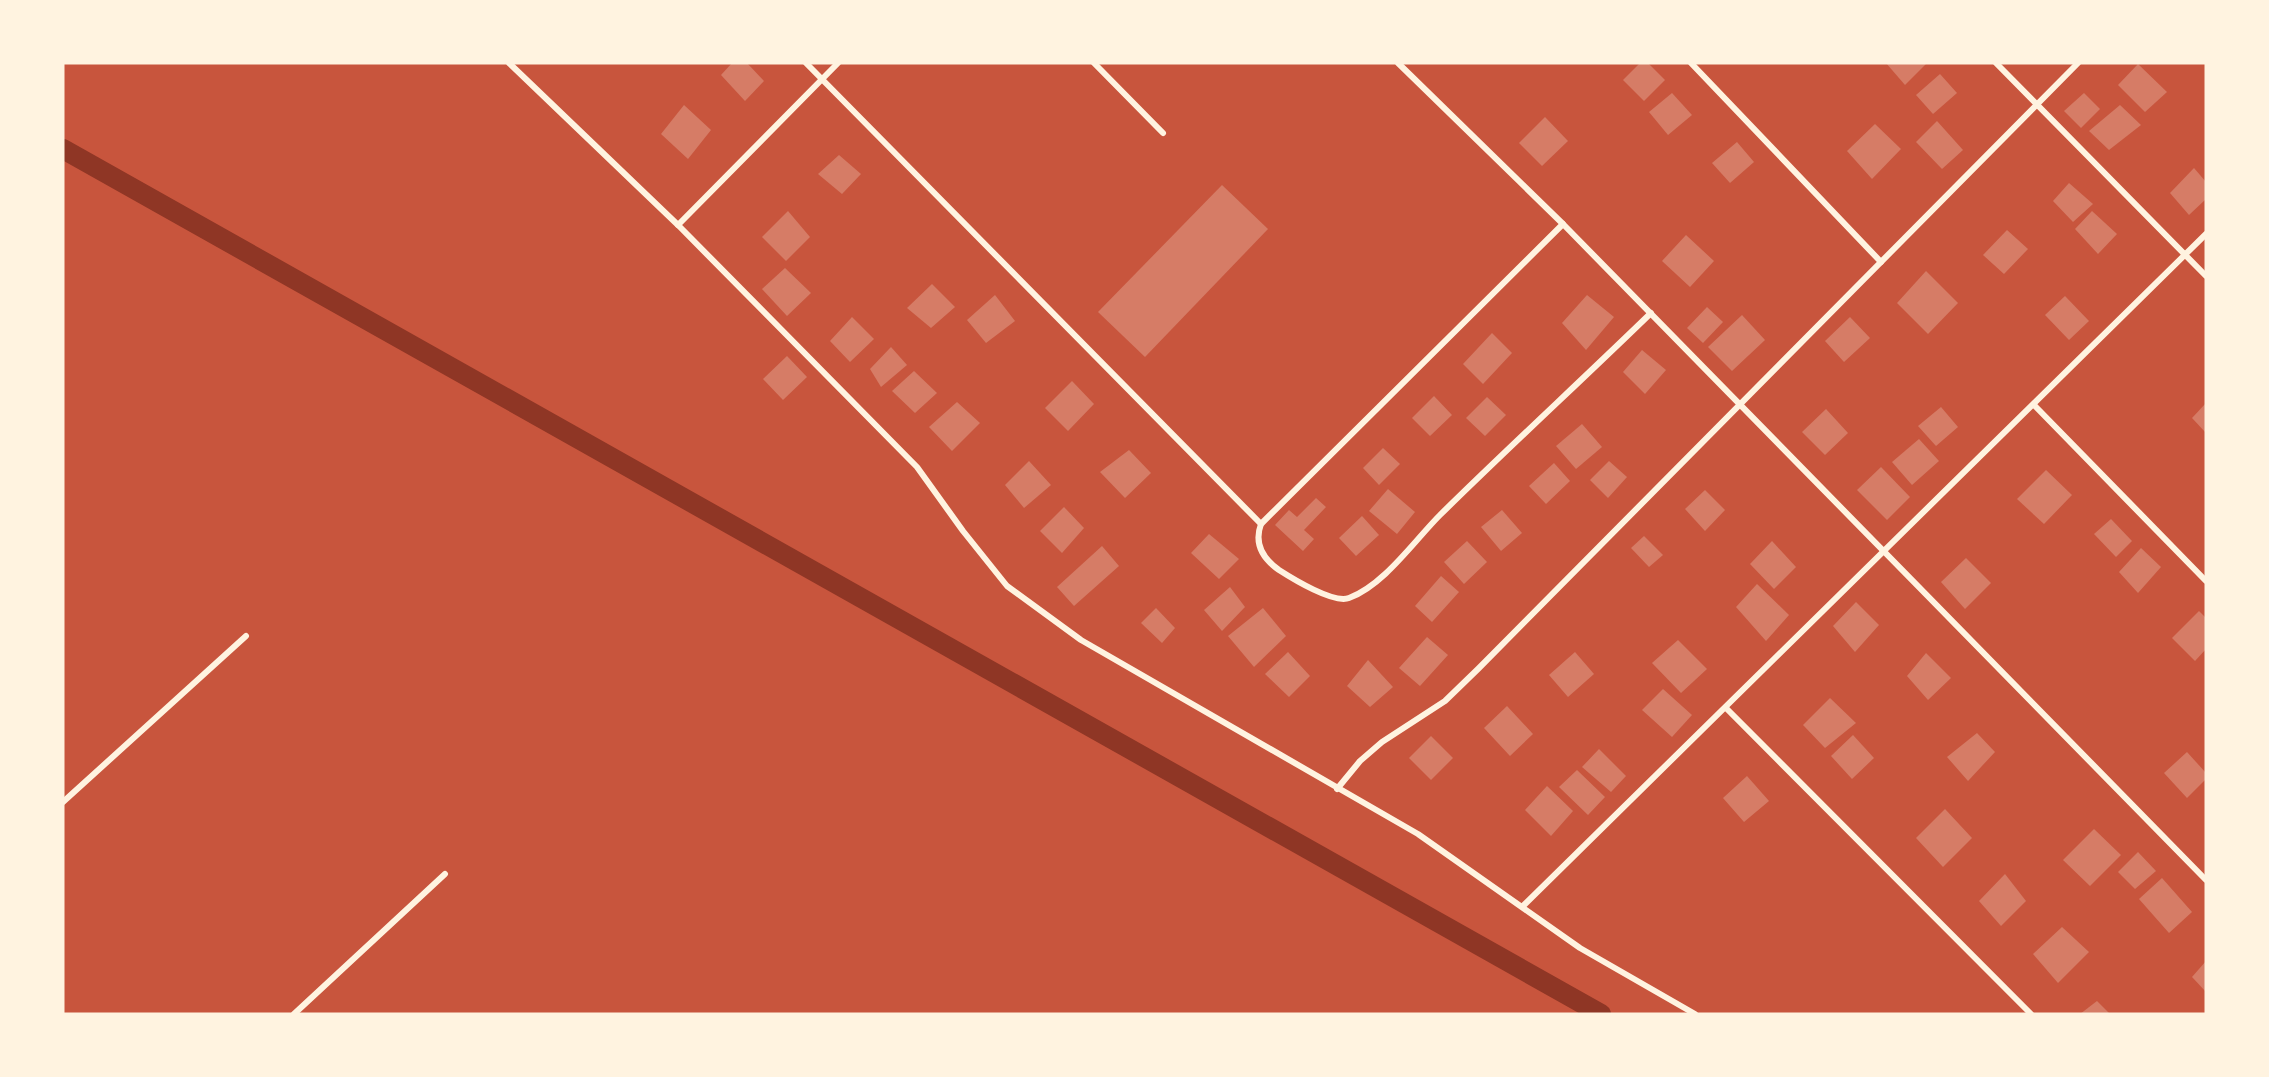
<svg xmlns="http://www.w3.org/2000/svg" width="2269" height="1077" viewBox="0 0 2269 1077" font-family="Montserrat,sans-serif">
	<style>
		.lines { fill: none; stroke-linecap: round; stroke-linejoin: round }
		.canal { stroke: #8f3625; stroke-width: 20 }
		.building { fill: #d67c66 }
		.minor { stroke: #fff3e0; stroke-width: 6 }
	</style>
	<rect width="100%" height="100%" fill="#c8553d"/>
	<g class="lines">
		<path class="canal" d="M 63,149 L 1601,1014"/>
	</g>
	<g class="building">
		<path d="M 732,63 L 747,63 L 764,81 L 745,101 L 721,75 Z"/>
		<path d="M 1640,63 L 1648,63 L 1665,80 L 1644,101 L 1623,80 Z"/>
		<path d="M 1886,63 L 1927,63 L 1905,85 Z"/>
		<path d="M 2138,64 L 2167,92 L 2145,112 L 2118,85 Z"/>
		<path d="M 1940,74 L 1957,93 L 1933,114 L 1916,95 Z"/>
		<path d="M 1672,93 L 1692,115 L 1668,135 L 1649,112 Z"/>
		<path d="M 2084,93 L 2100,109 L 2081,128 L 2064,111 Z"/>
		<path d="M 684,105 L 711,130 L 688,159 L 661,134 Z"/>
		<path d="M 2120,105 L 2141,125 L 2109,150 L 2089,131 Z"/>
		<path d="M 1545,117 L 1568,141 L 1542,166 L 1519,143 Z"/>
		<path d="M 1937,121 L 1963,150 L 1942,169 L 1916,142 Z"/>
		<path d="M 1875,124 L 1901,149 L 1872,179 L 1847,151 Z"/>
		<path d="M 1737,142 L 1754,162 L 1730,183 L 1712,163 Z"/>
		<path d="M 839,155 L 861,174 L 842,194 L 818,174 Z"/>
		<path d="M 2194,168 L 2206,182 L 2206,199 L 2189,215 L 2170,193 Z"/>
		<path d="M 2069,183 L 2093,204 L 2073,222 L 2053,201 Z"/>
		<path d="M 1222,185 L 1268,229 L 1145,357 L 1098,312 Z"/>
		<path d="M 788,211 L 810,237 L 786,261 L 762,237 Z"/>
		<path d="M 2092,211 L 2117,234 L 2098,254 L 2075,229 Z"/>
		<path d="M 2007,230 L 2028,249 L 2004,274 L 1983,255 Z"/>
		<path d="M 1686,235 L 1714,261 L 1690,287 L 1662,261 Z"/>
		<path d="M 785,268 L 811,293 L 787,316 L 762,289 Z"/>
		<path d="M 1926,271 L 1958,303 L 1928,334 L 1897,303 Z"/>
		<path d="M 932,284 L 955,307 L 931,328 L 907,308 Z"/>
		<path d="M 995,295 L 1015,321 L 986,343 L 967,320 Z"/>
		<path d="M 1587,295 L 1614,317 L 1586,350 L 1562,323 Z"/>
		<path d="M 2065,296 L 2089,321 L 2069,340 L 2045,315 Z"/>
		<path d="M 1707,307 L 1723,322 L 1703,343 L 1687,328 Z"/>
		<path d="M 1742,315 L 1765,340 L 1732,371 L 1708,347 Z"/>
		<path d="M 852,317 L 874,339 L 850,362 L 830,341 Z"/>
		<path d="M 1850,317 L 1870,338 L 1844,362 L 1825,341 Z"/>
		<path d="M 1492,333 L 1512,353 L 1483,384 L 1463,364 Z"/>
		<path d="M 891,347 L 907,365 L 881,387 L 870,369 Z"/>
		<path d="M 1642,350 L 1666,370 L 1645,394 L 1623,372 Z"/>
		<path d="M 787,356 L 807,377 L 783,400 L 763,379 Z"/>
		<path d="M 914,371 L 937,393 L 915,413 L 892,391 Z"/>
		<path d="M 1072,381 L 1094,404 L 1068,431 L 1045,408 Z"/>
		<path d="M 1434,396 L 1452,415 L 1430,436 L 1412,418 Z"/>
		<path d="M 1487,397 L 1506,415 L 1485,436 L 1466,418 Z"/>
		<path d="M 957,402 L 980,423 L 952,451 L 929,427 Z"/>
		<path d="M 2206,403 L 2206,433 L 2192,418 Z"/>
		<path d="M 1941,407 L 1958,427 L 1936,446 L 1918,426 Z"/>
		<path d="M 1826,409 L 1848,433 L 1825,455 L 1802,432 Z"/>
		<path d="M 1582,424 L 1602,447 L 1576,469 L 1556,446 Z"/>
		<path d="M 1919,439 L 1939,461 L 1912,485 L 1892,462 Z"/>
		<path d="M 1383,448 L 1400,464 L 1379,485 L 1363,468 Z"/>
		<path d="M 1129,450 L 1151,473 L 1125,498 L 1100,472 Z"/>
		<path d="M 1029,461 L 1051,485 L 1024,508 L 1005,485 Z"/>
		<path d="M 1609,461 L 1627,477 L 1608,498 L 1590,480 Z"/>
		<path d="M 1554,463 L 1570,481 L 1546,504 L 1529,486 Z"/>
		<path d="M 1881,467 L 1910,497 L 1887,520 L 1857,490 Z"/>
		<path d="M 2046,470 L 2072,495 L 2044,524 L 2017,499 Z"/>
		<path d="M 1388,489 L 1415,512 L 1397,534 L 1369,511 Z"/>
		<path d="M 1705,490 L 1725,510 L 1705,531 L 1685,509 Z"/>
		<path d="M 1316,498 L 1326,507 L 1304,530 L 1314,539 L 1303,551 L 1275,525 L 1289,510 L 1297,517 Z"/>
		<path d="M 1064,507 L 1084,528 L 1062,553 L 1040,531 Z"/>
		<path d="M 1502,510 L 1522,533 L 1501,551 L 1481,527 Z"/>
		<path d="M 1362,516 L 1379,535 L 1356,556 L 1339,538 Z"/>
		<path d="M 2111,519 L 2132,541 L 2116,557 L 2094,534 Z"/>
		<path d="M 1209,534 L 1239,559 L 1219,579 L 1191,553 Z"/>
		<path d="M 1644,536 L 1663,555 L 1649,567 L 1631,548 Z"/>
		<path d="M 1467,541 L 1487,562 L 1464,584 L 1444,562 Z"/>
		<path d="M 1772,541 L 1796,567 L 1774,589 L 1750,564 Z"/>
		<path d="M 1102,546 L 1119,566 L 1074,606 L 1057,587 Z"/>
		<path d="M 2141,548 L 2161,567 L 2138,593 L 2119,572 Z"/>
		<path d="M 1966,558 L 1991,583 L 1965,609 L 1941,582 Z"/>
		<path d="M 1441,576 L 1459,592 L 1432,622 L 1415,606 Z"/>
		<path d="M 1757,584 L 1789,615 L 1766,641 L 1736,607 Z"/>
		<path d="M 1230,587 L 1245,607 L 1222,631 L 1204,610 Z"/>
		<path d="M 1856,602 L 1879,625 L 1855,652 L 1833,626 Z"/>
		<path d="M 1156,608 L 1175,628 L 1162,643 L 1141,623 Z"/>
		<path d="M 1263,608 L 1286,636 L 1254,667 L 1228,636 Z"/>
		<path d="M 2199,611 L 2206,618 L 2206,649 L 2195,661 L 2172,638 Z"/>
		<path d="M 1427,637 L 1448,655 L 1420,686 L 1399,668 Z"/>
		<path d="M 1678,640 L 1707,669 L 1681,693 L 1652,663 Z"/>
		<path d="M 1288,652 L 1310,676 L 1289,697 L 1265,674 Z"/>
		<path d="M 1575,652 L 1594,674 L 1568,697 L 1549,675 Z"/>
		<path d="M 1926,653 L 1951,678 L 1928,700 L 1907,676 Z"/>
		<path d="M 1368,660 L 1393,687 L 1370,707 L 1347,686 Z"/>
		<path d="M 1663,689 L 1692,715 L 1672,737 L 1642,710 Z"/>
		<path d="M 1830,698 L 1856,723 L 1825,748 L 1803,725 Z"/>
		<path d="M 1507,706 L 1533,734 L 1510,756 L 1484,728 Z"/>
		<path d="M 1977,733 L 1995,752 L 1968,781 L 1947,757 Z"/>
		<path d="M 1853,735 L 1874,758 L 1852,779 L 1831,756 Z"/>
		<path d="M 1431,736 L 1453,758 L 1431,780 L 1409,758 Z"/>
		<path d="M 1599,749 L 1626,776 L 1611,792 L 1582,767 Z"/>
		<path d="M 2187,752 L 2206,773 L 2206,779 L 2187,798 L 2164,773 Z"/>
		<path d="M 1577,770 L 1605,797 L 1588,815 L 1559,787 Z"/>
		<path d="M 1747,776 L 1769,801 L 1744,822 L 1723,798 Z"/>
		<path d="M 1547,786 L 1573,811 L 1551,836 L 1525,810 Z"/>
		<path d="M 1945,809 L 1972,838 L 1943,867 L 1916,838 Z"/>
		<path d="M 2094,829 L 2121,855 L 2090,886 L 2063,860 Z"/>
		<path d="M 2138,852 L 2156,871 L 2135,889 L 2118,872 Z"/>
		<path d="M 2005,874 L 2026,901 L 2001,926 L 1979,901 Z"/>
		<path d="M 2162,878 L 2192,912 L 2169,933 L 2139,899 Z"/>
		<path d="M 2062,927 L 2089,952 L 2058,983 L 2033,954 Z"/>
		<path d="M 2206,961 L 2206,992 L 2192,977 Z"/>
		<path d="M 2097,1001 L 2110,1014 L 2080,1014 Z"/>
	</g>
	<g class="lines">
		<g class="minor">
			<path d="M 509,63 L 678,225 L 917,467 L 963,531 L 1007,586 L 1081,640 L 1418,834 L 1580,948 L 1695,1014"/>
			<path d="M 806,63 L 1261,524"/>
			<path d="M 1094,63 L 1163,133"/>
			<path d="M 1398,63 L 1563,224 L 2206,880"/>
			<path d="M 1691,63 L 1881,262"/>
			<path d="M 1996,63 L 2206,276"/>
			<path d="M 1563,224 L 1261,524 C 1254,543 1262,558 1279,570 C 1293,579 1334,604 1349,598 C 1384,585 1414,541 1440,515 C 1509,447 1581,381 1651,313"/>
			<path d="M 678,225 L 838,63"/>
			<path d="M 2035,406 L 2206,581"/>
			<path d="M 1726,708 L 2031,1014"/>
			<path d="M 1337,789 L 1360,761 L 1382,742 L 1445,701 L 1478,669 L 2078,63"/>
			<path d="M 63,802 L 246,636"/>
			<path d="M 1523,906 L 2206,234"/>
			<path d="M 294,1014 L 445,874"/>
		</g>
	</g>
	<rect width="2269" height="1077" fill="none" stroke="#fff3e0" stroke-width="129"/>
</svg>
